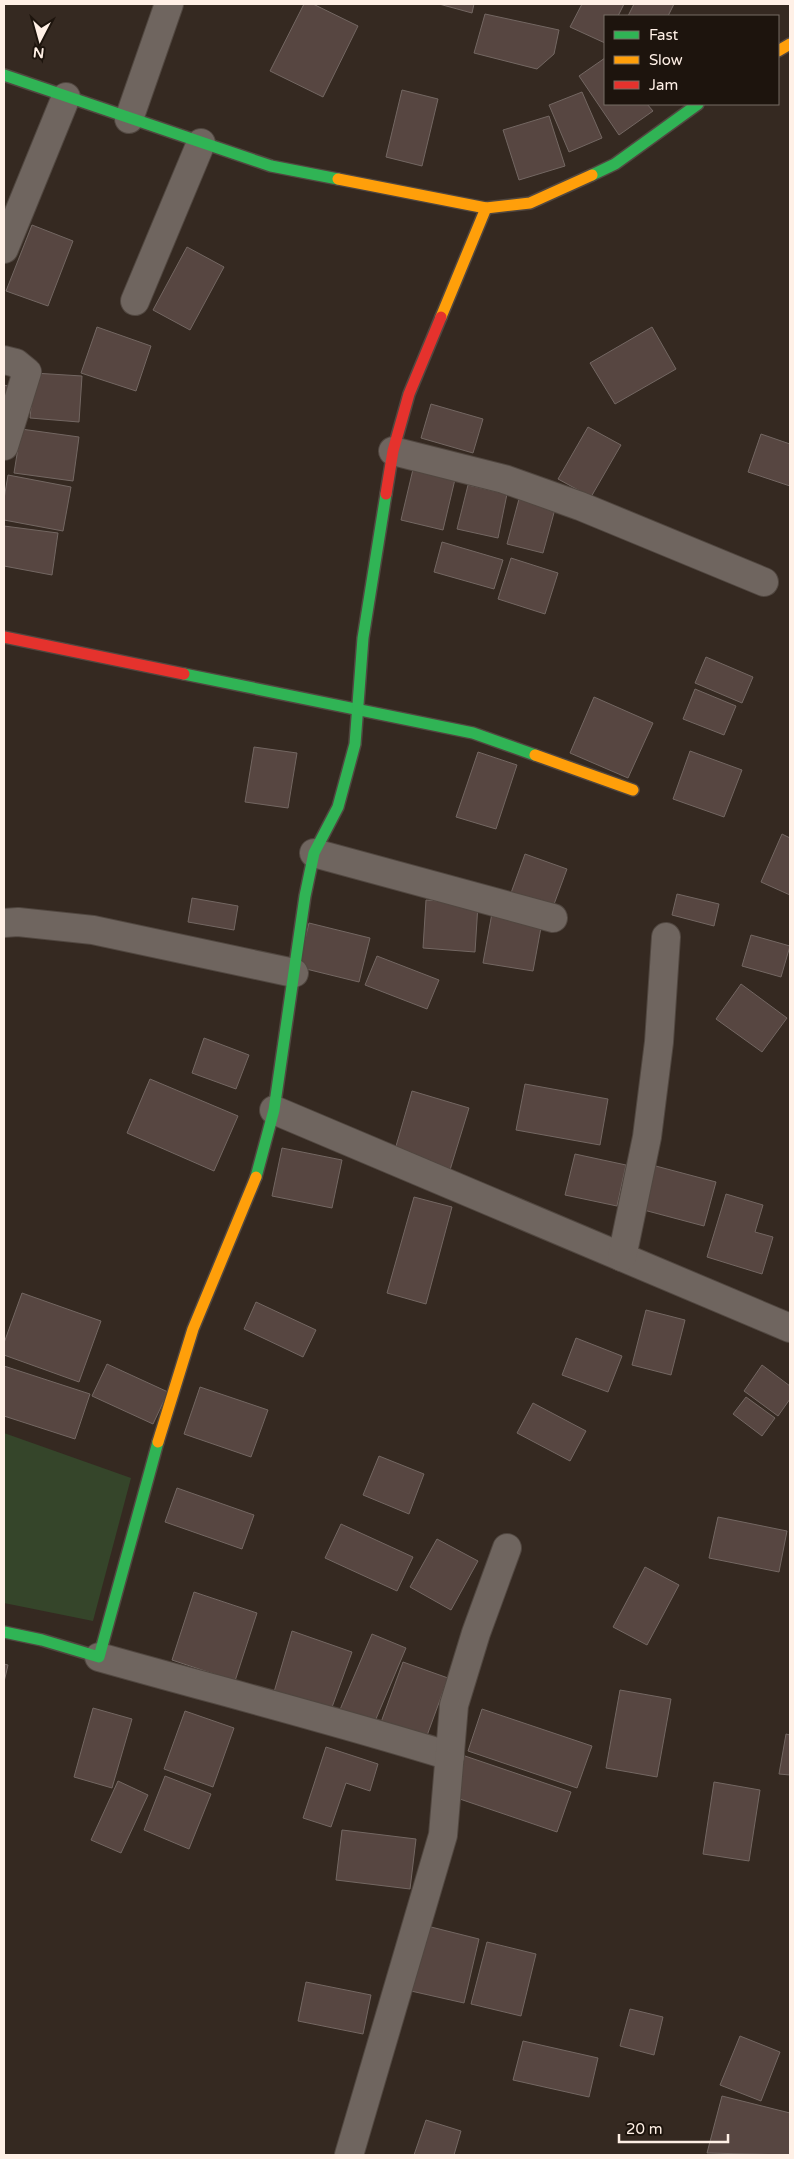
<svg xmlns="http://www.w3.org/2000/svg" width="794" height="2159" viewBox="0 0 794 2159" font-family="'Varela Round',sans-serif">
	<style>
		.green { fill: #35452a }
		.building { fill: #574641; stroke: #736762 }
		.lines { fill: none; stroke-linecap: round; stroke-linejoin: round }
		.street-casing { stroke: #514740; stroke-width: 30 }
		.fast-casing { stroke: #514740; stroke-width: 14 }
		.slow-casing { stroke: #514740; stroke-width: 14 }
		.jam-casing { stroke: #514740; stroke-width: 14 }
		.street { stroke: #6f655f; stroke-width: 28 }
		.fast { stroke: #30b455; stroke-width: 11 }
		.slow { stroke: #ff9f0a; stroke-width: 11 }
		.jam { stroke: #e5322d; stroke-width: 11 }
	</style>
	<rect width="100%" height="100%" fill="#352921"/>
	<path class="green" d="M 4,1433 L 131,1478 L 93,1621 L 4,1603 Z"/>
	<g class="building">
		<path d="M 304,4 L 313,4 L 358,26 L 323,97 L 270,71 Z"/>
		<path d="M 439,4 L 474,4 L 472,13 Z"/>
		<path d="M 582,4 L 624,4 L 618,16 L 605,16 L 605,43 L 570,27 Z"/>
		<path d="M 634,4 L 674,4 L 668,16 L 628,16 Z"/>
		<path d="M 485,14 L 559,30 L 554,54 L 537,69 L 474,53 Z"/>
		<path d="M 605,58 L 605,104 L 647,104 L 653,111 L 619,135 L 579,76 Z"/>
		<path d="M 402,90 L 438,99 L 422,166 L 386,157 Z"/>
		<path d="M 582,92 L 602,138 L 569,152 L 549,105 Z"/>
		<path d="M 549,116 L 565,166 L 519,180 L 503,130 Z"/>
		<path d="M 32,225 L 73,241 L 48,306 L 6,291 Z"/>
		<path d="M 187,247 L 224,267 L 190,330 L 153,310 Z"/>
		<path d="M 97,327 L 151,346 L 136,391 L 81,373 Z"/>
		<path d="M 652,327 L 676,369 L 615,404 L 590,363 Z"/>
		<path d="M 34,373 L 82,376 L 79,422 L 30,418 Z"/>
		<path d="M 4,385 L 12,387 L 4,425 Z"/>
		<path d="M 431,404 L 483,419 L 473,453 L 421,438 Z"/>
		<path d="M 588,427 L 621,445 L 591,497 L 558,479 Z"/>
		<path d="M 21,429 L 79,437 L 73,481 L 14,473 Z"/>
		<path d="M 761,434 L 790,444 L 790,486 L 748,472 Z"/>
		<path d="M 414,465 L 456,475 L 443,530 L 401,520 Z"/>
		<path d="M 8,475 L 71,487 L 63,531 L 4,520 L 4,499 Z"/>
		<path d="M 468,485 L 507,494 L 498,538 L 457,529 Z"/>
		<path d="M 519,499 L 555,509 L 543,553 L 507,544 Z"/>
		<path d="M 4,526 L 58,533 L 52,575 L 4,566 Z"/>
		<path d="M 442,542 L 503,560 L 494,589 L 434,572 Z"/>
		<path d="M 511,558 L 558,573 L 545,614 L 498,599 Z"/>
		<path d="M 706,657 L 753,677 L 742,703 L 695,683 Z"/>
		<path d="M 695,689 L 736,706 L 724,735 L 683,719 Z"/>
		<path d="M 594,697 L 653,723 L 628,778 L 570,753 Z"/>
		<path d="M 254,747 L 297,753 L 288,808 L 245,802 Z"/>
		<path d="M 690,751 L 742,770 L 724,817 L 673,799 Z"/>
		<path d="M 478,752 L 517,765 L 496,829 L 456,817 Z"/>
		<path d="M 782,834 L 790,838 L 790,895 L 761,882 Z"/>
		<path d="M 525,854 L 567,869 L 553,907 L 511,893 Z"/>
		<path d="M 677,894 L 719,904 L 714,926 L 672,915 Z"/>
		<path d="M 192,898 L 238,906 L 234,930 L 188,922 Z"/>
		<path d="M 426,900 L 478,904 L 475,952 L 423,948 Z"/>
		<path d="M 492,913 L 542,922 L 533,971 L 483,963 Z"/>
		<path d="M 309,923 L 370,938 L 359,982 L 298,967 Z"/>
		<path d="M 751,935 L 790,946 L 781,977 L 742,966 Z"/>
		<path d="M 377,956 L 439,980 L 427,1009 L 365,985 Z"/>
		<path d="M 741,984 L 787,1018 L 762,1052 L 716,1019 Z"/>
		<path d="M 204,1038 L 249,1055 L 236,1089 L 192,1073 Z"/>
		<path d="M 150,1079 L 238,1116 L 214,1171 L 127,1133 Z"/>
		<path d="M 525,1084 L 608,1099 L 600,1145 L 516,1130 Z"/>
		<path d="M 412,1091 L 469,1108 L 450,1170 L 394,1153 Z"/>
		<path d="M 282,1148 L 342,1160 L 332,1208 L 272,1196 Z"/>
		<path d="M 575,1154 L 626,1165 L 617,1206 L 565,1195 Z"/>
		<path d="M 652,1165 L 716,1182 L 704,1226 L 640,1209 Z"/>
		<path d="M 726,1194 L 763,1205 L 755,1232 L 773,1237 L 762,1274 L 707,1257 Z"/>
		<path d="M 414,1197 L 452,1207 L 426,1304 L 387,1293 Z"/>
		<path d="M 22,1293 L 101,1321 L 79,1382 L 4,1355 L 4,1343 Z"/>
		<path d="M 256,1302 L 316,1330 L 303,1357 L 244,1329 Z"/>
		<path d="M 646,1310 L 685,1320 L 671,1375 L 632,1365 Z"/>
		<path d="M 576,1338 L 622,1356 L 608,1392 L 562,1375 Z"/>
		<path d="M 107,1364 L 168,1392 L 153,1424 L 92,1396 Z"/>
		<path d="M 762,1365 L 790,1386 L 790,1399 L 778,1416 L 744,1391 Z"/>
		<path d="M 4,1366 L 90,1394 L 75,1439 L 4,1416 Z"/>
		<path d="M 200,1387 L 268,1410 L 251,1457 L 184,1434 Z"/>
		<path d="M 746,1397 L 775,1418 L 762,1436 L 733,1414 Z"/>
		<path d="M 533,1403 L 586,1431 L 570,1461 L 517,1433 Z"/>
		<path d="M 379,1456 L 424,1474 L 409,1514 L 363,1495 Z"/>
		<path d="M 177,1488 L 254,1515 L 242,1549 L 165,1522 Z"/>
		<path d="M 718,1517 L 787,1531 L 779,1572 L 709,1558 Z"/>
		<path d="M 341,1524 L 413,1557 L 397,1591 L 325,1558 Z"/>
		<path d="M 437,1539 L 478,1561 L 451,1610 L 410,1587 Z"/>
		<path d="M 645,1567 L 679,1585 L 647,1645 L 613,1627 Z"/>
		<path d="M 194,1592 L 257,1613 L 235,1681 L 172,1660 Z"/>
		<path d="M 292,1631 L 352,1652 L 331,1710 L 274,1692 Z"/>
		<path d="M 372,1634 L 406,1648 L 373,1726 L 339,1712 Z"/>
		<path d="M 403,1662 L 448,1678 L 425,1741 L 380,1725 Z"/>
		<path d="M 4,1664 L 8,1665 L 4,1682 Z"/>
		<path d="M 620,1690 L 671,1699 L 657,1777 L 606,1768 Z"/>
		<path d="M 93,1708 L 132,1719 L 112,1788 L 74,1777 Z"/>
		<path d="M 482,1709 L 592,1746 L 577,1788 L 468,1751 Z"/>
		<path d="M 185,1711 L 234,1728 L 213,1787 L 164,1769 Z"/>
		<path d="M 786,1734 L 790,1735 L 790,1775 L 779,1774 Z"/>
		<path d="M 326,1747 L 378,1764 L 370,1791 L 346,1783 L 331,1827 L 303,1818 Z"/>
		<path d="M 465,1756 L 571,1792 L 557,1832 L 451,1796 Z"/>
		<path d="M 165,1776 L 211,1794 L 189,1849 L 144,1830 Z"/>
		<path d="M 118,1781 L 148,1795 L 121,1853 L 91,1840 Z"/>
		<path d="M 714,1782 L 760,1790 L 749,1861 L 703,1854 Z"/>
		<path d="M 342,1830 L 416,1839 L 410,1889 L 336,1880 Z"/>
		<path d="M 427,1926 L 479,1939 L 464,2003 L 411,1991 Z"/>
		<path d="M 487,1942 L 536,1954 L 521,2016 L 471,2004 Z"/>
		<path d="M 306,1982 L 371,1995 L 363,2034 L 298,2021 Z"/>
		<path d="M 630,2009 L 663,2017 L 654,2055 L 620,2046 Z"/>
		<path d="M 740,2036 L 780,2052 L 761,2101 L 720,2085 Z"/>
		<path d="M 523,2041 L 598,2058 L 589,2097 L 513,2080 Z"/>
		<path d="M 722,2096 L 790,2113 L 790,2155 L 707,2153 Z"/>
		<path d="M 426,2120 L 461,2131 L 454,2155 L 414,2155 Z"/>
	</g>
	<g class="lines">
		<g class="street-casing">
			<g id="street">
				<path d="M 129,119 L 169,4"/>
				<path d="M 4,249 L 66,97"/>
				<path d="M 135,301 L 201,143"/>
				<path d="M 4,360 L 16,363 L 27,372 L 4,446"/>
				<path d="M 393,451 L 504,479 L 580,506 L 764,582"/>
				<path d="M 314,853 L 553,918"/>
				<path d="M 4,923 L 18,922 L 93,930 L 294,973"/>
				<path d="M 274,1110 L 790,1328"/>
				<path d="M 622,1257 L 647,1137 L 659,1042 L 666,937"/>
				<path d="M 99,1657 C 216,1690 334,1720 450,1756"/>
				<path d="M 349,2155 L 443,1835 L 454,1705 L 476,1633 L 507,1548"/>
			</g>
		</g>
		<g class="fast-casing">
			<g id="fast">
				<path d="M 4,75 L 271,166 L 338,179"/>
				<path d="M 592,175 L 615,164 L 698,104"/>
				<path d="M 184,674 L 473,733 L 535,755"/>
				<path d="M 256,1177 L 274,1110 L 305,896 L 314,853 L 338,807 L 355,744 L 363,638 L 386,494"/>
				<path d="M 4,1632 L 42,1640 L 99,1657 L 158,1442"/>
			</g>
		</g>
		<g class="slow-casing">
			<g id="slow">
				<path d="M 778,51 L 790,44"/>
				<path d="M 338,179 L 486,208 L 530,203 L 592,175"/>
				<path d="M 441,317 L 486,208"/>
				<path d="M 535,755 L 633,790"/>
				<path d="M 158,1442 L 193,1329 L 256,1177"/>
			</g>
		</g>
		<g class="jam-casing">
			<g id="jam">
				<path d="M 386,494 L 393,451 L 409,394 L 441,317"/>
				<path d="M 4,637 L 184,674"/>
			</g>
		</g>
		<use href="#street" class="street"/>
		<use href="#fast" class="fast"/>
		<use href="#slow" class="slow"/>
		<use href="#jam" class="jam"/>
	</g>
	<rect width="794" height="2159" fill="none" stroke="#fff0e6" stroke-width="10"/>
	<rect x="604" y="15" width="175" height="90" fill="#1d140d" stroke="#776c64"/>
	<rect x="614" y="31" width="25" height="8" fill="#30b455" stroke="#776c64"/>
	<text x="649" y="40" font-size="15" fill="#fff0e6">Fast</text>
	<rect x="614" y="56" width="25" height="8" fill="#ff9f0a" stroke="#776c64"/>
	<text x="649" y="65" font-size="15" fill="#fff0e6">Slow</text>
	<rect x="614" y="81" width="25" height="8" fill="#e5322d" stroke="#776c64"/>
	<text x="649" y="90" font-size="15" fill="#fff0e6">Jam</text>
	<g transform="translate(40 40) rotate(186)" stroke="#1d140d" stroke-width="4" paint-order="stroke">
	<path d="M0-4L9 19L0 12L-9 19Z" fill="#fff0e6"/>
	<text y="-8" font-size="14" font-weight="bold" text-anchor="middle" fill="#fff0e6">N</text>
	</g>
	<path d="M619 2134v8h109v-8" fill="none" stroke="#fff0e6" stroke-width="2.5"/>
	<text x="626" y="2134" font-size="15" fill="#fff0e6" stroke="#1d140d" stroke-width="4" paint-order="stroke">20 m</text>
</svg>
